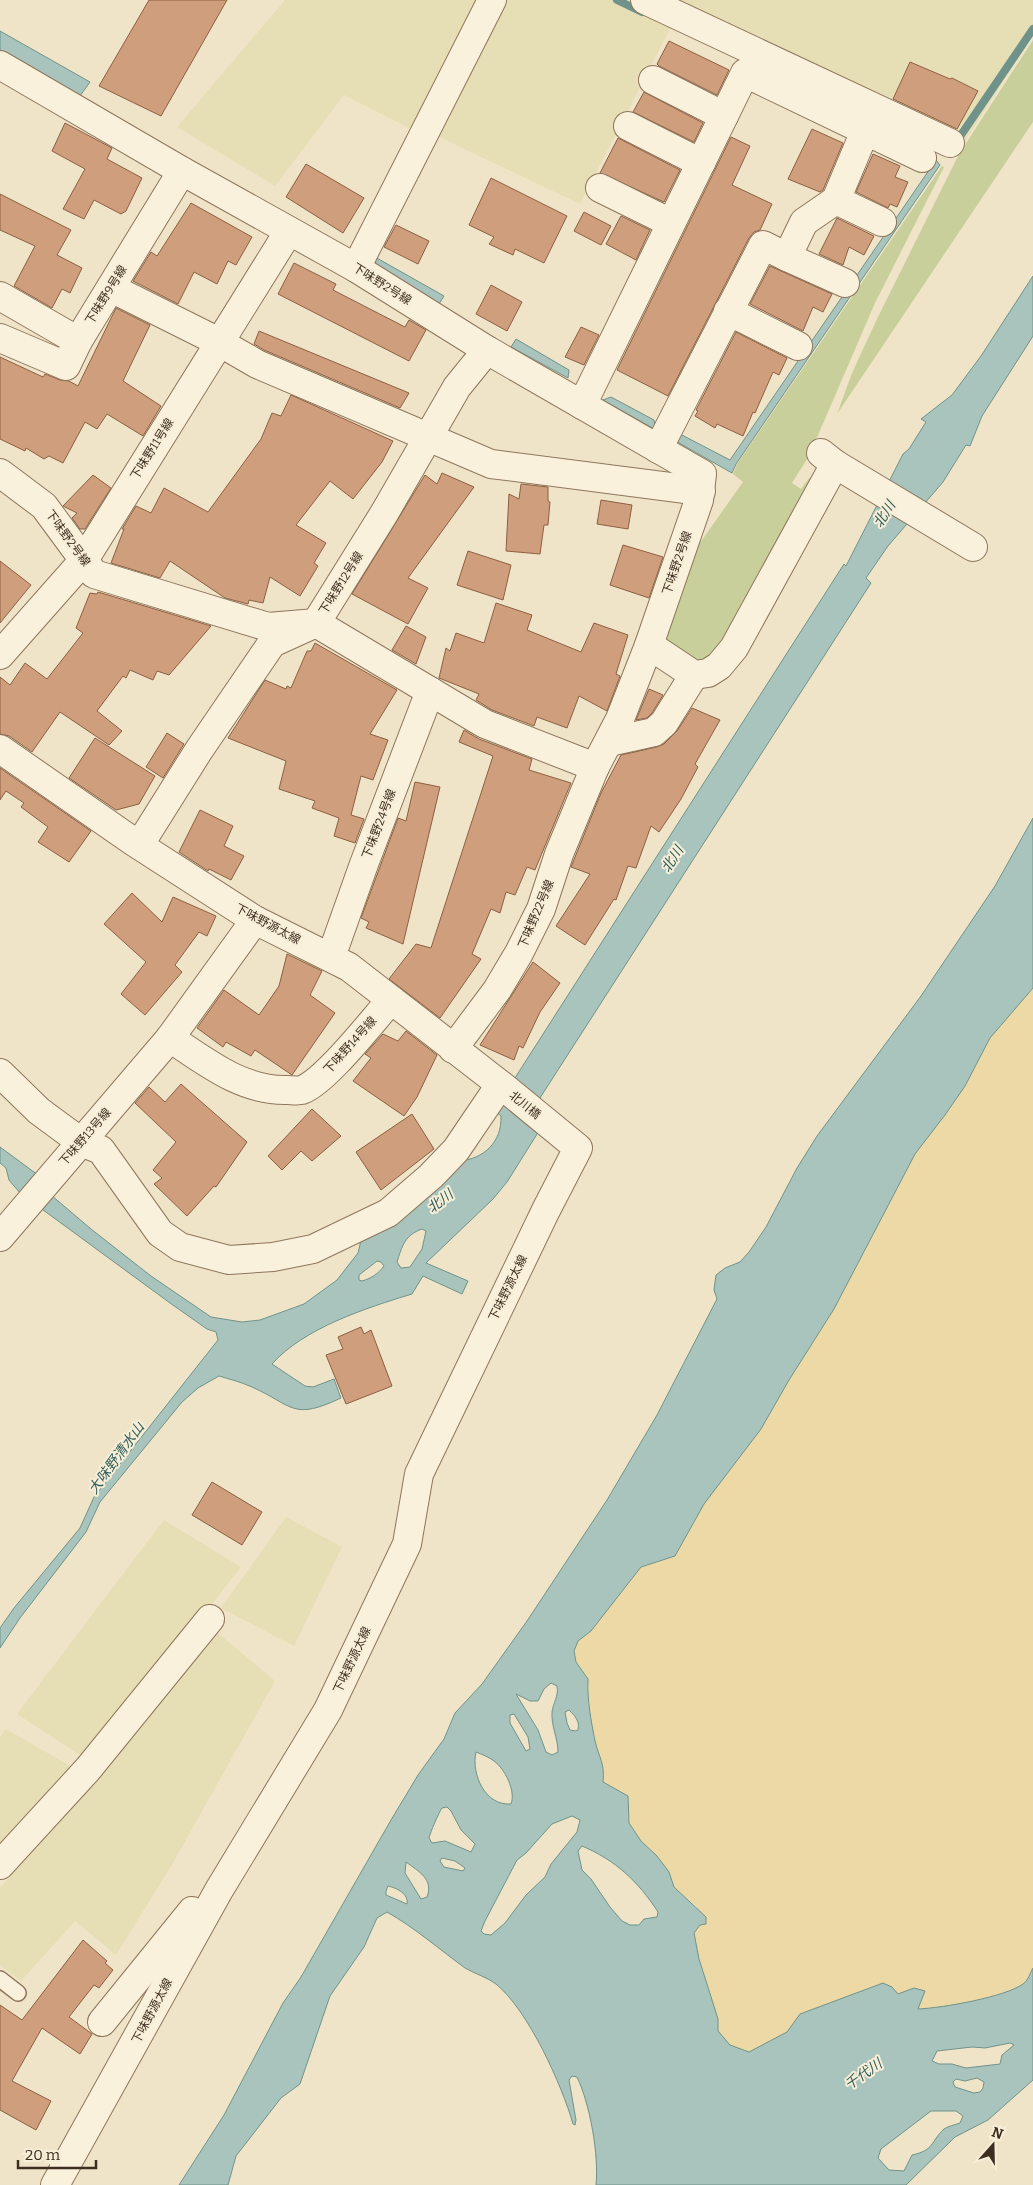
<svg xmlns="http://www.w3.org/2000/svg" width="1033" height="2185" viewBox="0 0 1033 2185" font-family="Bitter,'Noto Sans JP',serif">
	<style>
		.farmland { fill: #e6deb5 }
		.green { fill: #c9cf9b }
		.sand { fill: #ecd9a5 }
		.water { fill: #a9c4bc; stroke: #6f938a; fill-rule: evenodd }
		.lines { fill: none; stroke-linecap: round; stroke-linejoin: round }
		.stream { stroke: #6f938a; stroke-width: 8 }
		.building { fill: #cf9f7d; stroke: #8d5f41 }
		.service-casing { stroke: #8d765c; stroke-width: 18 }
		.minor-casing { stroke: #8d765c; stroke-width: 30 }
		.service { stroke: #faf1dc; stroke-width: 15 }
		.minor { stroke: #faf1dc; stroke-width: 28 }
		.labels { text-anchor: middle; stroke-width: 4; stroke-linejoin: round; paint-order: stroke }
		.street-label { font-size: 12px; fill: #3d2e20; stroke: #f7eed8 }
		.water-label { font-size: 14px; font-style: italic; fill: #2f5d5a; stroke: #f7eed8 }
	</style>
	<rect width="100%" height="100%" fill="#f0e4c8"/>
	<g class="farmland">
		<path d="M 285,0 L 478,0 L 413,130 L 344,95 L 275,186 L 177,127 Z"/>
		<path d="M 507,0 L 625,0 L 673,23 L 580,204 L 437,136 Z"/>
		<path d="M 670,0 L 1033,0 L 1033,35 L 958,152 Z"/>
		<path d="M 286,1517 L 342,1547 L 294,1646 L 221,1608 Z"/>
		<path d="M 164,1520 L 241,1567 L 89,1761 L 17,1714 Z"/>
		<path d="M 218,1633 L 275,1681 L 173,1863 L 116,1955 L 75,1921 L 21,1981 L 0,1965 L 0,1888 Z"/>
		<path d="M 6,1729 L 77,1770 L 0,1854 L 0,1737 Z"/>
	</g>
	<g class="green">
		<path d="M 1033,40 L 1033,122 L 837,414 L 852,373 L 877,319 L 959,154 Z"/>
		<path d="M 942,166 L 944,167 L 875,303 L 809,456 L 792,483 L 801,489 L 809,478 L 816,478 L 712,666 L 662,648 L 692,554 L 743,482 L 733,474 L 737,464 Z"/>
	</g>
	<path class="sand" d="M 1033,988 L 1033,1968 C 1030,1973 1028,1981 1023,1984 C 1003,1999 944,2007 918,2009 L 925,1991 L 914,1988 L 898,1994 L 883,1983 L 800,2014 L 787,2032 L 749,2052 L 730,2045 L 718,2031 L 718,2019 L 699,1959 L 694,1933 L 700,1925 L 697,1907 L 674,1887 L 669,1872 L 657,1856 L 641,1841 L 629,1823 L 628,1796 L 602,1782 C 605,1765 599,1757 595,1741 C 591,1720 587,1700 588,1679 L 576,1662 L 574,1651 L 578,1640 L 591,1631 L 641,1567 L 675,1556 L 704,1504 L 761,1429 L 789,1380 L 834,1309 L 915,1154 L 945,1115 L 965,1086 L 990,1038 Z"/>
	<g class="water">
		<path d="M 0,31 L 90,82 L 80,96 L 0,50 Z"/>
		<path d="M 936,160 L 940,165 L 736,464 L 732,473 L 672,439 L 680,434 L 730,460 Z"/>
		<path d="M 375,257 L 444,296 L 439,304 L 369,264 Z"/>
		<path d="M 1033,276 L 1033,336 L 982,416 L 970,446 L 966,445 L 943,482 L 888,546 L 866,578 L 871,583 L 538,1101 L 539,1131 L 507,1182 L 493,1199 L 426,1263 L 468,1281 L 462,1294 L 423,1276 L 412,1294 C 366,1308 304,1328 272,1364 L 305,1386 L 313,1387 L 334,1379 L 341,1398 C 292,1421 294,1406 252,1387 C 241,1382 229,1379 219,1376 L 198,1388 L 182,1402 L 100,1502 L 86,1532 L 20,1618 L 0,1648 L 0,1628 L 14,1608 L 80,1528 L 94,1497 L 218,1340 L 216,1332 L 207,1329 L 170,1303 L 20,1193 L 9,1180 L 6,1168 L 0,1163 L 0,1147 L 42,1178 L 51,1195 L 91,1229 L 151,1276 L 211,1317 L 242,1322 L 260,1320 L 304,1304 L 337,1280 L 358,1253 L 362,1236 L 459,1161 C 484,1159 502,1142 501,1116 L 496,1112 L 513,1081 L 844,564 L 846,566 L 903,454 L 909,449 L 926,422 L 921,419 L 952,395 L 981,356 ZM 422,1229 L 426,1231 L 422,1249 L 410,1267 L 401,1268 L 397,1262 C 402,1246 405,1235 422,1229 ZM 377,1261 L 381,1262 L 384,1266 C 378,1274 372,1278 362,1281 L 359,1280 L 359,1275 Z"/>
		<path d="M 516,339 L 569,370 L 568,378 L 511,347 Z"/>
		<path d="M 611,397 L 654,420 L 656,430 L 603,400 Z"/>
		<path d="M 1033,818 L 1033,988 L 990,1038 L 965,1086 L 945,1115 L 915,1154 L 834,1309 L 789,1380 L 761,1429 L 704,1504 L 675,1556 L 641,1567 L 591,1631 L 578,1641 L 574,1651 L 576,1662 L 588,1679 C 587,1700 591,1720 595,1741 C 599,1758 605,1763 603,1782 L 628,1796 L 629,1823 L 641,1841 L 657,1856 L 669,1872 L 674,1887 L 706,1917 L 706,1924 L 700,1925 L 694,1933 L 699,1959 L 718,2019 L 718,2031 L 730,2045 L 749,2052 L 787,2032 L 800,2014 L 883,1983 L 892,1987 L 898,1994 L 914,1988 L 925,1991 L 918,2009 C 942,2008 1005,1997 1023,1984 C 1028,1981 1030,1973 1033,1968 L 1033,2080 L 988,2120 L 955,2137 L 906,2185 L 596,2185 C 599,2155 590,2104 577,2077 L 572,2076 L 569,2080 L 576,2120 L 575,2125 L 573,2124 C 562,2085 528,2010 496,1984 C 487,1977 475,1974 465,1968 C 439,1949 415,1928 387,1912 L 377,1918 L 364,1947 L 330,1996 L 300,2084 L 281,2098 L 236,2156 L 228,2185 L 179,2185 L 224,2115 L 283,2003 L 301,1977 L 391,1820 L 418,1775 L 444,1739 L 455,1713 L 482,1684 L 527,1621 L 607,1500 L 657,1415 L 717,1299 L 714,1290 L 716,1275 L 725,1268 L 740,1262 L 749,1252 L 766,1227 L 797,1168 L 817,1136 L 921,996 L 995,886 ZM 551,1683 L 557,1686 C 559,1696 553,1703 552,1712 C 551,1726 558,1738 558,1752 L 552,1755 L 546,1752 L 538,1730 L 516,1694 L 530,1701 L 538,1701 L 544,1689 ZM 569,1710 C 575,1716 580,1721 578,1730 L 576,1731 L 570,1730 L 567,1723 L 565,1712 ZM 514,1714 L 528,1737 L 530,1749 L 526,1751 L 510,1723 L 510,1715 ZM 476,1752 C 481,1754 489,1757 494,1761 C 505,1769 516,1791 511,1804 C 485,1806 471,1774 476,1752 ZM 447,1807 L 451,1811 L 461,1830 L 475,1844 L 471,1852 L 445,1841 L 432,1843 L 429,1838 C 430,1833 439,1812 442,1808 ZM 572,1816 L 580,1820 L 577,1832 L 551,1864 L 545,1877 L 526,1895 L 505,1923 L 491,1935 L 484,1934 L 481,1931 L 485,1921 L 517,1860 L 526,1853 L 552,1824 ZM 582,1846 C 615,1860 638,1881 658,1912 L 657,1917 L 644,1919 L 639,1925 L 630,1925 L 622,1921 L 610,1907 L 591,1879 L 582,1870 L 578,1851 ZM 442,1858 L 455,1861 L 465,1868 L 463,1871 L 444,1867 L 440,1861 ZM 406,1862 C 418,1871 434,1879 427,1897 L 421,1899 L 405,1873 ZM 388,1886 C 397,1888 409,1894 407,1904 L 386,1895 L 386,1891 ZM 1010,2043 L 1014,2045 L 1002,2055 L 1000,2064 L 966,2068 L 952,2064 L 939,2064 L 932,2061 L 937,2051 L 972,2047 L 985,2048 ZM 977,2078 L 984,2082 L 983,2088 L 980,2092 L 974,2093 L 955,2087 L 953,2082 L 956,2079 L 965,2081 ZM 931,2111 L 956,2111 L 963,2116 L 960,2123 C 955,2125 948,2126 944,2129 C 930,2142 935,2150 912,2155 L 904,2171 L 889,2170 L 878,2158 L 881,2149 Z"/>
	</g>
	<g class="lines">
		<g class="stream">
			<path d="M 617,0 L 642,12"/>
			<path d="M 961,135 L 1033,29"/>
		</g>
	</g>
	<g class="building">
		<path d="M 149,0 L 227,0 L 161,116 L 99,86 Z"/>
		<path d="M 669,41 L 729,70 L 717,95 L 659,66 L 657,64 Z"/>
		<path d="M 910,62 L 950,79 L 952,78 L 978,91 L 957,129 L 893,99 Z"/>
		<path d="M 644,92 L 703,123 L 694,142 L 633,112 Z"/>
		<path d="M 65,123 L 112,148 L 107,159 L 142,178 L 126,211 L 121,214 L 94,200 L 84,219 L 63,209 L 85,169 L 52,151 Z"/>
		<path d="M 812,129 L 843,143 L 823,190 L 820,192 L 788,179 Z"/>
		<path d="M 731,137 L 750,146 L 732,185 L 772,204 L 760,230 L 754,232 L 749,238 L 668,396 L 617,370 Z"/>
		<path d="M 618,138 L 680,170 L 664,202 L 600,173 Z"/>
		<path d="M 873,154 L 900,166 L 895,177 L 908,182 L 897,207 L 890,204 L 888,208 L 856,192 Z"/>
		<path d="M 306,164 L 364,198 L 343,233 L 286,197 Z"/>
		<path d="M 491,178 L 567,216 L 544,263 L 515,249 L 513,255 L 489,244 L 494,237 L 469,225 Z"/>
		<path d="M 0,194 L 71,230 L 57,255 L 82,268 L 70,293 L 62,289 L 52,308 L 14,286 L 35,246 L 0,230 Z"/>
		<path d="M 191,203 L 252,237 L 236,265 L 228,261 L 217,284 L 194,272 L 178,304 L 133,281 L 151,252 L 157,256 Z"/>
		<path d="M 584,212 L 611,226 L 601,245 L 574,231 Z"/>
		<path d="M 621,216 L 650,230 L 636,260 L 606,244 Z"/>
		<path d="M 837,218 L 874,236 L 864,255 L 849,247 L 843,265 L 819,254 Z"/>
		<path d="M 396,225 L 429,241 L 418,264 L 384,247 Z"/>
		<path d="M 294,263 L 336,284 L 333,290 L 405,327 L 409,320 L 426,330 L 409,361 L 278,294 Z"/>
		<path d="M 770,266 L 832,294 L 823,312 L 813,307 L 803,331 L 750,304 Z"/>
		<path d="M 491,285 L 522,302 L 507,331 L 476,314 Z"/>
		<path d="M 116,308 L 150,325 L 123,381 L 161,406 L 143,436 L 107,414 L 97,429 L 85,422 L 63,463 L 49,456 L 44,459 L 26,448 L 25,451 L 0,439 L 0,357 L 43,377 L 45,374 L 60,380 L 69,381 L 78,386 Z"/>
		<path d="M 581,327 L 599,335 L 584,365 L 565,357 Z"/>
		<path d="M 259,331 L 409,393 L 400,408 L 264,350 L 254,344 Z"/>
		<path d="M 736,332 L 787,358 L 779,375 L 773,372 L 755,413 L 753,412 L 743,436 L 717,424 L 715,428 L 695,416 L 698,411 L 696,410 Z"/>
		<path d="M 291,395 L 393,441 L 382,462 L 353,499 L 330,481 L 296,525 L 326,543 L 314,563 L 318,566 L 300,596 L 270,577 L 263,603 L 249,600 L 248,604 L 225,598 L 170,561 L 160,578 L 111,563 L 124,529 L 122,529 L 136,506 L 151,513 L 164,488 L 208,512 L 261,439 L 272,413 L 281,416 Z"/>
		<path d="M 442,473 L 474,487 L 408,578 L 428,588 L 408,624 L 352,594 L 425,475 L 437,484 Z"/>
		<path d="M 93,475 L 111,488 L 85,529 L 80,529 L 72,518 L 77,513 L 63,506 Z"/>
		<path d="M 521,484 L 548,487 L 548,501 L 550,502 L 548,525 L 544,525 L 540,554 L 506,551 L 509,494 L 519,499 Z"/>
		<path d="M 601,500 L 632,505 L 628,529 L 597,524 Z"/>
		<path d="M 623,545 L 663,557 L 649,598 L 610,585 Z"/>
		<path d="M 468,551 L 511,565 L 503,600 L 457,585 Z"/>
		<path d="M 0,561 L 31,585 L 0,623 Z"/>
		<path d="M 98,592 L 211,626 L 169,675 L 157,671 L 153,680 L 130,670 L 126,678 L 123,676 L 97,711 L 122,731 L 109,745 L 60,712 L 32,752 L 9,736 L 0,734 L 0,677 L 10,685 L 25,663 L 47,679 L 83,633 L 76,628 L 90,593 L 97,594 Z"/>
		<path d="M 496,603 L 532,615 L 527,630 L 581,652 L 594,623 L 628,635 L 616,674 L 620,676 L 607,711 L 579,696 L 567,728 L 537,717 L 534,726 L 492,710 L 476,700 L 479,694 L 439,678 L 446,648 L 450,651 L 456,633 L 484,643 Z"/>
		<path d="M 406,626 L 426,637 L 416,664 L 392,650 Z"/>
		<path d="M 315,643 L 397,690 L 370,734 L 388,740 L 373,780 L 361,776 L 351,815 L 364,819 L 355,843 L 334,836 L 339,818 L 312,808 L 315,801 L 279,789 L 286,761 L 228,738 L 265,680 L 286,689 L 287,686 L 291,688 L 307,651 L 311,651 Z"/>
		<path d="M 649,689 L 663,695 L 652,713 L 647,718 L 636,720 Z"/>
		<path d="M 692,708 L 720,720 L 695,764 L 698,767 L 681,799 L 659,832 L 651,826 L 636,868 L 628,866 L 616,900 L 614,899 L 585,945 L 556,926 L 590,874 L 571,867 L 601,793 L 621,755 L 657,747 L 664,744 L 677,731 Z"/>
		<path d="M 464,730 L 479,739 L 532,759 L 529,770 L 571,783 L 535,870 L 527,867 L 515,895 L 506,892 L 500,913 L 491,909 L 472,954 L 481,959 L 440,1018 L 389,979 L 416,944 L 431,948 L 493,756 L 459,742 Z"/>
		<path d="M 167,733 L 184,744 L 163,778 L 146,767 Z"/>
		<path d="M 95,738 L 155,776 L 139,804 L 116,810 L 69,778 Z"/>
		<path d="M 0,768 L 91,831 L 69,862 L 38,842 L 48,827 L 21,807 L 24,803 L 6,791 L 0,800 Z"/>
		<path d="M 415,782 L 440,787 L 403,944 L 366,928 L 369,922 L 361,918 L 398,818 L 406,821 Z"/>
		<path d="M 200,810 L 233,826 L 224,846 L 244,856 L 231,880 L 209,869 L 208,871 L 179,852 Z"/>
		<path d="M 132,893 L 162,922 L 173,897 L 216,916 L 207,936 L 199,932 L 175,965 L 182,972 L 145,1015 L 121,994 L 146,962 L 104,924 Z"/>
		<path d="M 287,954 L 322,971 L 310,995 L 335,1013 L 292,1075 L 255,1050 L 251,1056 L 226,1042 L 223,1047 L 197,1028 L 224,990 L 259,1015 L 279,986 Z"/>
		<path d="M 533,962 L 560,983 L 540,1012 L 523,1048 L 519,1046 L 514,1060 L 480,1045 Z"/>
		<path d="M 406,1031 L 437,1055 L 417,1097 L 404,1116 L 353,1081 L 371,1058 L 365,1054 L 383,1034 L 398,1041 Z"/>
		<path d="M 181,1084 L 247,1142 L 216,1187 L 214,1186 L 187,1216 L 154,1184 L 162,1178 L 153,1170 L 176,1142 L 135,1103 L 149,1087 L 165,1102 Z"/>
		<path d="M 312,1109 L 341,1136 L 312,1161 L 301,1151 L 282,1170 L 268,1156 Z"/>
		<path d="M 412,1114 L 434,1149 L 381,1190 L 356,1152 Z"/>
		<path d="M 361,1327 L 364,1334 L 371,1330 L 392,1386 L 346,1404 L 326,1355 L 343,1349 L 338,1337 Z"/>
		<path d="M 212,1482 L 262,1512 L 242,1545 L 192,1515 Z"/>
		<path d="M 83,1940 L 107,1961 L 105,1963 L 113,1970 L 99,1988 L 94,1985 L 69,2017 L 92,2034 L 80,2054 L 42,2028 L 12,2081 L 51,2101 L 36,2130 L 0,2110 L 0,2005 L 22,2020 Z"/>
	</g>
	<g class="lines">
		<g class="service-casing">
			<path id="service" d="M 0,1979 L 18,1993"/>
		</g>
		<g class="minor-casing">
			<g id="minor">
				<path d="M 645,0 L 950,143"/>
				<path d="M 0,65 L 182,171 L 356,268 L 487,350 L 702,474 L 699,500 L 649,645 L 620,719 L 595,767 L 485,724 L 316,623 L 268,627 L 94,574 L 44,506 L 0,473"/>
				<path d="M 653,80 L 724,116"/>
				<path d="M 628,126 L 701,163"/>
				<path d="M 600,188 L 671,223"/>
				<path d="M 836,200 L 882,222"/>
				<path d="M 787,257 L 845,283"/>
				<path d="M 356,268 L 492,0"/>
				<path d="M 111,288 L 219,342 L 257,364 L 491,464 L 701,491"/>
				<path d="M 0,296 L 78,341 L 182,171"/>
				<path d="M 728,311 L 798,346"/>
				<path d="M 0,338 L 66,366 L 78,341"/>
				<path d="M 582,405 L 745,73 L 922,158"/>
				<path d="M 658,449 L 763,245 L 787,257 L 804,222 L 836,200 L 865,131"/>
				<path d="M 821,453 L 835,464 L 973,547"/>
				<path d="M 649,645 L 694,675 L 708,673 L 719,666 L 734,648 L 835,464"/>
				<path d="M 0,655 L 84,560 L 289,231"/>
				<path d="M 609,742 L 654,732 L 664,723 L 694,675"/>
				<path d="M 0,749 L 134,842 L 255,920 L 349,967 L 505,1088 L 578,1148 L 546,1210 L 419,1474 L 407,1544 L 328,1710 L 219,1890 L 55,2185"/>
				<path d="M 140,844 L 199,750 L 272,643 L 316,623 L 385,512 L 457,387 L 487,350"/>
				<path d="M 331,957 L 364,864 L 430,691"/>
				<path d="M 170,1038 C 206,1062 242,1091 287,1090 C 291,1090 298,1091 302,1090 C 326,1081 372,1021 391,1000"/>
				<path d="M 453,1049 L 497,990 L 519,953 L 541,909 L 559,854 L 595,767"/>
				<path d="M 0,1073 L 39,1111 L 81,1142 L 101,1150 L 160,1233 L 180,1247 L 229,1260 L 273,1257 L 313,1249 L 388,1213 L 431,1176 L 456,1150 L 500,1085"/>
				<path d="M 0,1237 L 170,1038 L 255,920"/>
				<path d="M 0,1865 L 88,1769 L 210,1619"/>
				<path d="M 102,2022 L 192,1911"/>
			</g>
		</g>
		<use href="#service" class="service"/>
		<use href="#minor" class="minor"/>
	</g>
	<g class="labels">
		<g class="street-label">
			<text transform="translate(382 284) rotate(32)" y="4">下味野2号線</text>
			<text transform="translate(106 295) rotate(-58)" y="4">下味野9号線</text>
			<text transform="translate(152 449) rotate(-58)" y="4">下味野11号線</text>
			<text transform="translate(68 538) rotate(54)" y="4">下味野2号線</text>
			<text transform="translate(677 563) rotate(-71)" y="4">下味野2号線</text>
			<text transform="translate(341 583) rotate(-58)" y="4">下味野12号線</text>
			<text transform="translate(379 824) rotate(-69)" y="4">下味野24号線</text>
			<text transform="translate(536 914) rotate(-67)" y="4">下味野22号線</text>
			<text transform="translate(268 924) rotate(28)" y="4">下味野源太線</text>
			<text transform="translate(350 1045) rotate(-48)" y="4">下味野14号線</text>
			<text transform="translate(525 1105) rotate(39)" y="4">北川橋</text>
			<text transform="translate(85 1137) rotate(-49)" y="4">下味野13号線</text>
			<text transform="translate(508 1288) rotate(-64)" y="4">下味野源太線</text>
			<text transform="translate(352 1660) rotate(-65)" y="4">下味野源太線</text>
			<text transform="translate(152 2011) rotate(-62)" y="4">下味野源太線</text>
		</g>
		<g class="water-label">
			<text transform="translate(884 514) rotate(-58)" y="5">北川</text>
			<text transform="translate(672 859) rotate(-58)" y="5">北川</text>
			<text transform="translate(440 1201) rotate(-38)" y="5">北川</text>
			<text transform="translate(116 1458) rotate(-54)" y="5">大味野清水山</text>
			<text transform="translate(863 2074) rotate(-35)" y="5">千代川</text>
		</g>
	</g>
	<g transform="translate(993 2145) rotate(20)" stroke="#f7eed8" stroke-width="4" paint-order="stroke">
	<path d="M0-4L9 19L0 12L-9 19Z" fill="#3d2e20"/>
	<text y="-8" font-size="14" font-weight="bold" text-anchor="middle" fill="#3d2e20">N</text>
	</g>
	<path d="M18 2160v8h78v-8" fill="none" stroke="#3d2e20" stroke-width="2.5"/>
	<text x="25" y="2160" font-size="15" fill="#3d2e20" stroke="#f7eed8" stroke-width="4" paint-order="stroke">20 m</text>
</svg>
